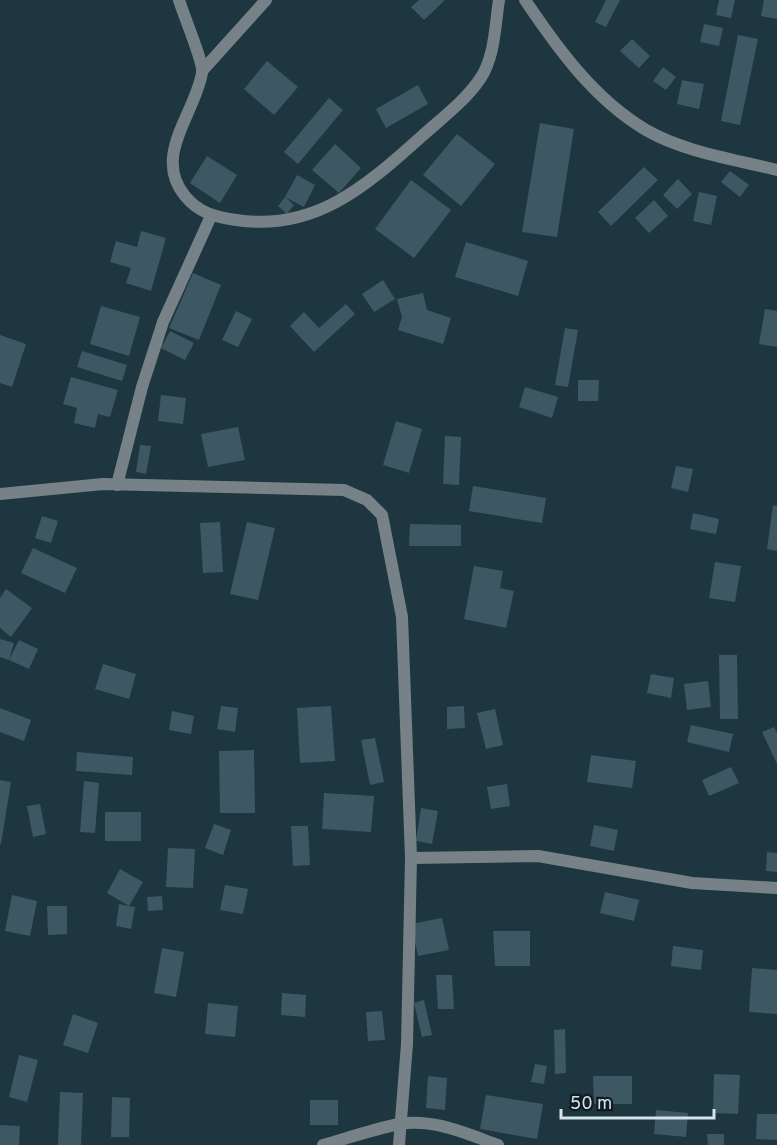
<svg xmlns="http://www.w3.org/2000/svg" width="777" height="1145" viewBox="0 0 777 1145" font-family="Overpass,sans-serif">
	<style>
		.building { fill: #3e5863 }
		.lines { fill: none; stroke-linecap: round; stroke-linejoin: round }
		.street { stroke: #768287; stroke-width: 12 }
	</style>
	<rect width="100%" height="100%" fill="#1d3640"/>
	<g class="building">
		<path d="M 419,0 L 445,0 L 424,20 L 411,7 Z"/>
		<path d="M 606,0 L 620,0 L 606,27 L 595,22 Z"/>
		<path d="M 719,0 L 735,0 L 731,18 L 716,15 Z"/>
		<path d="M 764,0 L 777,0 L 777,19 L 761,16 Z"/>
		<path d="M 704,24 L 723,28 L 719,46 L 700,42 Z"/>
		<path d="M 738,35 L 758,39 L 740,125 L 721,121 Z"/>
		<path d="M 632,39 L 650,56 L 639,68 L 620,51 Z"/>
		<path d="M 267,61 L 298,87 L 274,115 L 244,89 Z"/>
		<path d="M 663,67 L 676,77 L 666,90 L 653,81 Z"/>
		<path d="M 682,80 L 704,84 L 699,109 L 677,104 Z"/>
		<path d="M 418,85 L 428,104 L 386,128 L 376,109 Z"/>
		<path d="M 329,98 L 343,110 L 298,164 L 284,152 Z"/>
		<path d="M 540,123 L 574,129 L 557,237 L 522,232 Z"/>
		<path d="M 457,134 L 495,164 L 461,206 L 423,175 Z"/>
		<path d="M 335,144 L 361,168 L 339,193 L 312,170 Z"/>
		<path d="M 207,156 L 237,175 L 220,203 L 190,183 Z"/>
		<path d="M 644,167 L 658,180 L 611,226 L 598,212 Z"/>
		<path d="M 730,171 L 749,185 L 740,197 L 721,182 Z"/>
		<path d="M 297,175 L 315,185 L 304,207 L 285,197 Z"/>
		<path d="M 678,179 L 692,194 L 677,209 L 663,195 Z"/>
		<path d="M 411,180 L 451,210 L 414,258 L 375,229 Z"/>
		<path d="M 699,192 L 717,196 L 711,225 L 693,221 Z"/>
		<path d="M 285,197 L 294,205 L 287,214 L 278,206 Z"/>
		<path d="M 654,200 L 668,216 L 649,233 L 635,218 Z"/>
		<path d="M 141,231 L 166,238 L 151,291 L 126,283 L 131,268 L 110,262 L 116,241 L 137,247 Z"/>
		<path d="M 466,242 L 528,261 L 518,296 L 455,277 Z"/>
		<path d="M 193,273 L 221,285 L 199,340 L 169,328 Z"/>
		<path d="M 383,280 L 395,299 L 374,312 L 362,294 Z"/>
		<path d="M 423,293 L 427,310 L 451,318 L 443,344 L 398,330 L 402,317 L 397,299 Z"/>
		<path d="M 346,304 L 355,314 L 314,352 L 290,326 L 304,312 L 319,328 Z"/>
		<path d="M 101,306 L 140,317 L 129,356 L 90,344 Z"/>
		<path d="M 765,309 L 777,311 L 777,347 L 759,344 Z"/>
		<path d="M 236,311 L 252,319 L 238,347 L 222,340 Z"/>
		<path d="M 565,328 L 578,330 L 568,387 L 555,385 Z"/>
		<path d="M 170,331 L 194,343 L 185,360 L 161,348 Z"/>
		<path d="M 0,335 L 26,344 L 12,387 L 0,383 Z"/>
		<path d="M 82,351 L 127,365 L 122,381 L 77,367 Z"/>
		<path d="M 71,377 L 118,390 L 110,417 L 98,414 L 95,428 L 74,423 L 77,408 L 63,404 Z"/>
		<path d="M 578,380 L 599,380 L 598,401 L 578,401 Z"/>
		<path d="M 525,387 L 558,397 L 552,418 L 519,407 Z"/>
		<path d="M 161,395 L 186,398 L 183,424 L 158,421 Z"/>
		<path d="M 396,421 L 422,429 L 409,473 L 383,465 Z"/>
		<path d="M 238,427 L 245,460 L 208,467 L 201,434 Z"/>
		<path d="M 445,436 L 461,437 L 459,485 L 443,484 Z"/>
		<path d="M 140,445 L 151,446 L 146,474 L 136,472 Z"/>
		<path d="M 676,466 L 693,469 L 688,492 L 671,488 Z"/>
		<path d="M 473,486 L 546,498 L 542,523 L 469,511 Z"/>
		<path d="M 773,505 L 777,506 L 777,551 L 767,549 Z"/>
		<path d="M 693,513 L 719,519 L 716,534 L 690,529 Z"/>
		<path d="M 42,516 L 58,521 L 51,543 L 35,538 Z"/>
		<path d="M 220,522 L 223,572 L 203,573 L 200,523 Z"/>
		<path d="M 247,522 L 275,528 L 258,600 L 230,594 Z"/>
		<path d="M 410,524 L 461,525 L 461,546 L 409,546 Z"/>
		<path d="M 33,548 L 77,568 L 65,593 L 21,573 Z"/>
		<path d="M 715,562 L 741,566 L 735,602 L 709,598 Z"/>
		<path d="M 474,566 L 503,571 L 500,588 L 514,591 L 506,628 L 464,619 Z"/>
		<path d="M 6,589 L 32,608 L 11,637 L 0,628 L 0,598 Z"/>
		<path d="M 0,639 L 14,643 L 9,660 L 0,657 Z"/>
		<path d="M 19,640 L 38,649 L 29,669 L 9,660 Z"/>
		<path d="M 719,655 L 737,655 L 738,719 L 720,719 Z"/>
		<path d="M 103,664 L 136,674 L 129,699 L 95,689 Z"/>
		<path d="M 651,674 L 674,678 L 671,698 L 647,693 Z"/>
		<path d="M 708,681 L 711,707 L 687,710 L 684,684 Z"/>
		<path d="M 221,706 L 238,708 L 235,732 L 217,729 Z"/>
		<path d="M 331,706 L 335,761 L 300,763 L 297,708 Z"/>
		<path d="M 464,706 L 465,728 L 447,729 L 447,707 Z"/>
		<path d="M 0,708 L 31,720 L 24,741 L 0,732 Z"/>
		<path d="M 495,709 L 503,745 L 486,749 L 477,713 Z"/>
		<path d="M 172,711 L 194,716 L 191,734 L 169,730 Z"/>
		<path d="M 691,725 L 733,734 L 729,752 L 687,742 Z"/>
		<path d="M 774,727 L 777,733 L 777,764 L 762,732 Z"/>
		<path d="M 375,738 L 384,782 L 370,785 L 361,740 Z"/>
		<path d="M 254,750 L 255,813 L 220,813 L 219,751 Z"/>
		<path d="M 77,752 L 133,757 L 132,775 L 76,771 Z"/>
		<path d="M 591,755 L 636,761 L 632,788 L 587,782 Z"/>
		<path d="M 731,767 L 739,783 L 709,796 L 702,780 Z"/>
		<path d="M 0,780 L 11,782 L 1,844 L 0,844 Z"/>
		<path d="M 84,781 L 99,783 L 95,833 L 80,832 Z"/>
		<path d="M 507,784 L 510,806 L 491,809 L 487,787 Z"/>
		<path d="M 324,793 L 374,796 L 371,832 L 322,829 Z"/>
		<path d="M 40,804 L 46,834 L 33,837 L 27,806 Z"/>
		<path d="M 421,808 L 438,811 L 432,844 L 416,841 Z"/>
		<rect x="105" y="812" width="36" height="29"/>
		<path d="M 214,824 L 231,830 L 223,855 L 205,848 Z"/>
		<path d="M 594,825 L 618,830 L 614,851 L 590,846 Z"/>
		<path d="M 291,826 L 308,826 L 310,865 L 293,866 Z"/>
		<path d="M 168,848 L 195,849 L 193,888 L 166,887 Z"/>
		<path d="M 767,852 L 777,853 L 777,872 L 766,871 Z"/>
		<path d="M 120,869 L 143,882 L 129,906 L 135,907 L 131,929 L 116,926 L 119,904 L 129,906 L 107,893 Z"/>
		<path d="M 225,885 L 248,889 L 243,914 L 220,910 Z"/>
		<path d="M 605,892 L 639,900 L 634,921 L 600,913 Z"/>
		<path d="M 12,895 L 37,901 L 30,936 L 5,931 Z"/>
		<path d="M 162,896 L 163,910 L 148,911 L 147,897 Z"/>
		<path d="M 47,906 L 67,906 L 67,934 L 48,935 Z"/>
		<path d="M 442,918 L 449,950 L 418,956 L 411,924 Z"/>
		<path d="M 493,931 L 530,931 L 530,966 L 495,966 Z"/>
		<path d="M 673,946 L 703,950 L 701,970 L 671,966 Z"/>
		<path d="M 162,948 L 184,952 L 176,997 L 154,993 Z"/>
		<path d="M 752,968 L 777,970 L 777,1014 L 749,1012 Z"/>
		<path d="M 436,975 L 452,975 L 454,1009 L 438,1009 Z"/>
		<path d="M 282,993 L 306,995 L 305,1017 L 281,1015 Z"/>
		<path d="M 424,1000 L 432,1035 L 422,1037 L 414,1003 Z"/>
		<path d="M 208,1003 L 238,1006 L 235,1037 L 205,1034 Z"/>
		<path d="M 382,1011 L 385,1040 L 368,1041 L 366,1012 Z"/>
		<path d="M 73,1014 L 98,1023 L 88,1053 L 63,1045 Z"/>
		<path d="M 565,1029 L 566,1073 L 555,1074 L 554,1030 Z"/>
		<path d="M 19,1055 L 38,1060 L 27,1102 L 9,1097 Z"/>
		<path d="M 535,1064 L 547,1066 L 544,1084 L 531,1082 Z"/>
		<path d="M 714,1074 L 740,1075 L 738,1114 L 713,1113 Z"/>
		<path d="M 428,1076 L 447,1078 L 445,1110 L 426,1108 Z"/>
		<path d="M 593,1076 L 632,1076 L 632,1104 L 594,1104 Z"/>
		<path d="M 60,1092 L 83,1093 L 81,1145 L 58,1145 Z"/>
		<path d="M 486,1095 L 543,1104 L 537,1139 L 480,1129 Z"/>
		<path d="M 112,1097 L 130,1098 L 129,1137 L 111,1137 Z"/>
		<rect x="310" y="1100" width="28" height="25"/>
		<path d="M 656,1110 L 688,1113 L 686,1137 L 654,1134 Z"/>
		<path d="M 757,1114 L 777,1114 L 777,1140 L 756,1139 Z"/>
		<path d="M 0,1125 L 20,1126 L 19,1145 L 0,1145 Z"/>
		<path d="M 707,1134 L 724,1134 L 724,1145 L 708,1145 Z"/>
	</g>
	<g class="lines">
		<g class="street">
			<path d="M 179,0 C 183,14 204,63 202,73 C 195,114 152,156 185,196 C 199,213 215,217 236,220 C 316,232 367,185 422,136 C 442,118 465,101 480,79 C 495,57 495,25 499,0"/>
			<path d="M 525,0 C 558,49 594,99 646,130 C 684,152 734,159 777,170"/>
			<path d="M 202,71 L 266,0"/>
			<path d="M 117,485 L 142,387 L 163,322 L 211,216"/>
			<path d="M 0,494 L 103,484 L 344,490 L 367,500 L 382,515 L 402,617 L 411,858 L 407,1044 L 399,1145"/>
			<path d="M 411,858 L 538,856 L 692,883 L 777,888"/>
			<path d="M 323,1145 C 348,1138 374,1129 399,1124 C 433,1118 467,1134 498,1145"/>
		</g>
	</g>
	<path d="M561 1109v9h153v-9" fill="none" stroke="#d5e3ea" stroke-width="3"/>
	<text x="570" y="1109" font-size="18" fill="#d5e3ea" stroke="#111c21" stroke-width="4.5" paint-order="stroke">50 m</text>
</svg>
